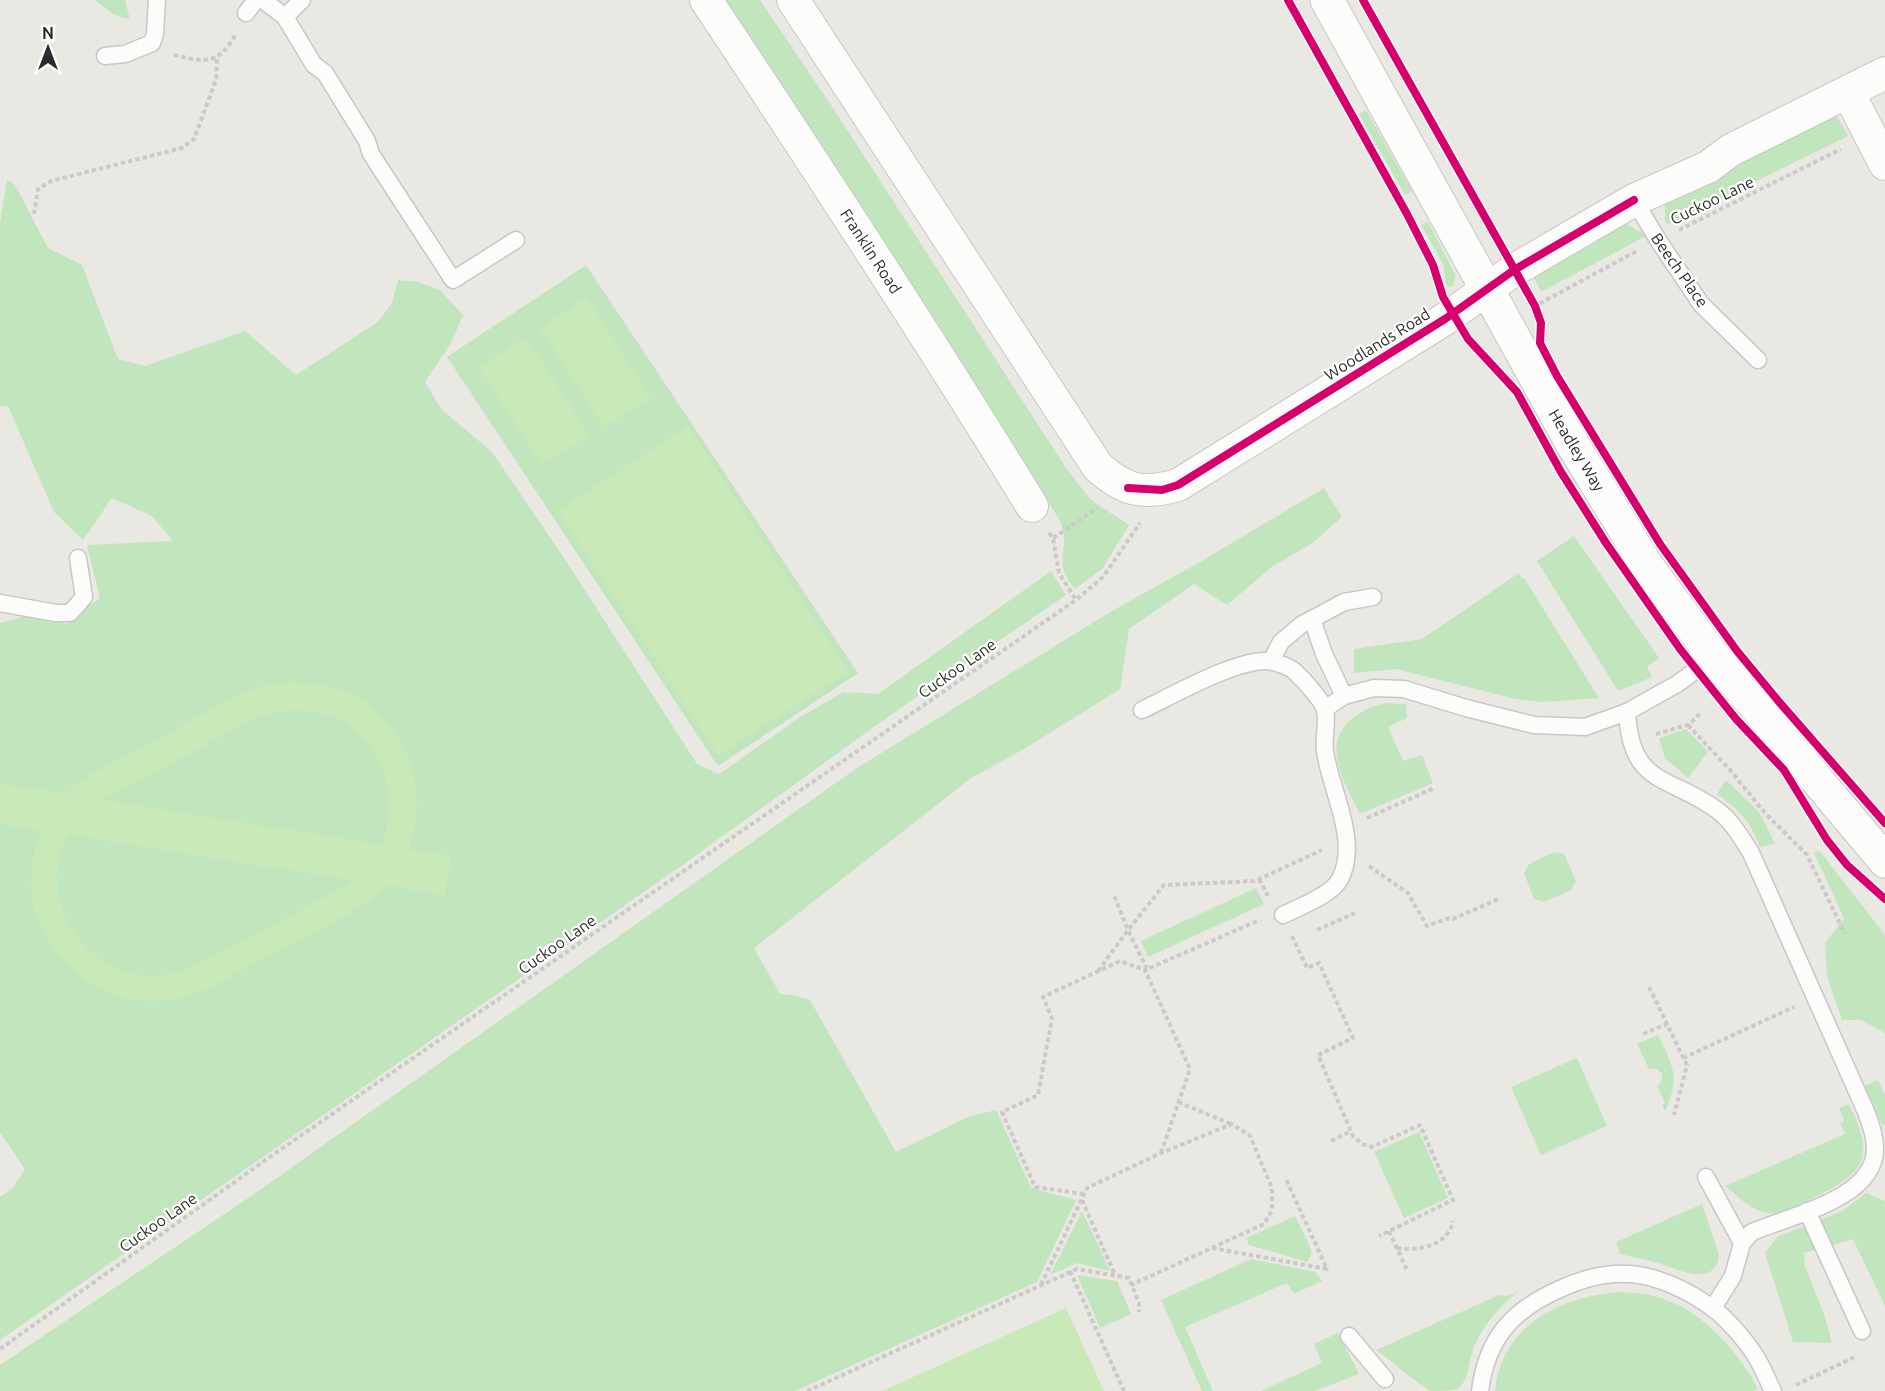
<svg xmlns="http://www.w3.org/2000/svg" width="1885" height="1391" viewBox="0 0 1885 1391" font-family="Ubuntu,sans-serif">
	<style>
		.green { fill: #c1e5bc }
		.pitch { fill: #cae9b9; fill-rule: evenodd }
		.lines { fill: none; stroke-linecap: round; stroke-linejoin: round }
		.service-casing { stroke: #c8c6c7; stroke-width: 19 }
		.minor-casing { stroke: #c8c6c7; stroke-width: 34 }
		.secondary-casing { stroke: #c8c6c7; stroke-width: 35 }
		.path { stroke: #cacac9; stroke-width: 4; stroke-dasharray: 4.5 3; stroke-linecap: butt }
		.service { stroke: #fcfcfb; stroke-width: 16 }
		.minor { stroke: #fcfcfb; stroke-width: 32 }
		.secondary { stroke: #fcfcfb; stroke-width: 33 }
		.cycleway-casing { stroke: #fff; stroke-width: 11 }
		.cycleway { stroke: #d6006c; stroke-width: 8 }
		.labels { text-anchor: middle; stroke-width: 4.5; stroke-linejoin: round; paint-order: stroke }
		.street-label { font-size: 16px; fill: #2c2c2c; stroke: #fff }
	</style>
	<rect width="100%" height="100%" fill="#eae8e2"/>
	<g class="green">
		<path d="M 95,0 L 125,0 L 130,20 L 113,14 Z"/>
		<path d="M 719,0 L 760,0 L 833,108 L 1066,468 L 1091,500 L 1129,525 L 1102,569 L 1075,589 C 1051,563 1071,550 1061,524 C 1060,519 1056,515 1054,511 Z"/>
		<path d="M 1366,110 L 1412,191 L 1405,195 L 1359,114 Z"/>
		<path d="M 1835,113 L 1848,136 L 1670,224 L 1665,222 L 1665,206 L 1668,200 L 1697,187 Z"/>
		<path d="M 7,180 L 15,185 L 48,248 L 82,265 L 118,359 L 145,366 L 245,331 L 296,375 L 378,322 L 392,303 L 398,280 L 418,282 L 440,290 L 463,315 L 451,343 L 425,382 L 441,409 L 492,452 L 566,561 L 697,764 L 719,774 L 799,718 L 843,692 L 878,694 L 1051,571 L 1066,595 L 892,714 L 684,864 L 0,1340 L 0,1197 L 13,1188 L 25,1169 L 0,1133 L 0,623 L 29,615 L 67,624 L 84,608 L 100,599 L 87,545 L 173,541 L 152,516 L 112,498 L 83,540 L 54,512 L 8,406 L 0,406 L 0,223 Z"/>
		<path d="M 1428,222 L 1456,276 L 1453,286 L 1449,287 L 1446,284 L 1443,264 L 1421,225 Z"/>
		<path d="M 1616,223 L 1629,225 L 1646,236 L 1541,292 L 1532,273 Z"/>
		<path d="M 586,265 L 858,673 L 718,766 L 447,357 Z"/>
		<path d="M 1324,488 L 1342,517 L 1311,544 L 1273,566 L 1227,605 L 1194,584 L 1129,629 L 1120,689 L 1024,749 L 971,778 L 754,948 L 780,994 L 793,995 L 810,1000 L 896,1152 L 968,1117 L 996,1110 L 1031,1188 L 1076,1200 L 1037,1282 L 795,1391 L 0,1391 L 0,1365 L 257,1192 L 857,768 L 1112,611 L 1200,562 Z"/>
		<path d="M 1574,536 L 1659,658 L 1647,667 L 1652,677 L 1618,691 L 1537,561 Z"/>
		<path d="M 1519,573 L 1521,578 L 1524,578 L 1599,698 L 1543,702 L 1516,699 L 1396,669 L 1354,673 L 1354,649 L 1422,639 Z"/>
		<path d="M 1386,703 L 1406,704 L 1407,718 L 1388,727 L 1403,761 L 1422,755 L 1433,783 L 1360,814 C 1353,799 1343,783 1339,766 C 1328,731 1354,710 1386,703 Z"/>
		<path d="M 1686,729 L 1708,752 L 1688,778 L 1665,758 L 1659,738 Z"/>
		<path d="M 1726,780 L 1760,813 L 1775,844 L 1760,847 C 1749,820 1741,811 1717,794 Z"/>
		<path d="M 1819,850 L 1885,935 L 1885,1033 L 1861,1020 L 1842,1020 L 1827,976 L 1825,943 L 1844,918 L 1814,853 Z"/>
		<path d="M 1554,852 L 1564,854 L 1576,881 L 1571,890 L 1544,902 L 1534,899 L 1524,873 L 1529,864 Z"/>
		<path d="M 1256,888 L 1264,904 L 1148,957 L 1141,941 Z"/>
		<path d="M 1658,1035 C 1673,1067 1681,1077 1665,1111 L 1662,1105 L 1665,1103 L 1657,1086 L 1662,1081 L 1662,1074 L 1657,1069 L 1649,1069 L 1637,1044 Z"/>
		<path d="M 1577,1058 L 1607,1126 L 1541,1155 L 1511,1087 Z"/>
		<path d="M 1878,1080 L 1885,1095 L 1885,1124 L 1882,1125 L 1865,1086 Z"/>
		<path d="M 1849,1104 C 1878,1161 1862,1174 1811,1199 C 1798,1205 1782,1216 1767,1213 C 1750,1210 1738,1196 1725,1186 L 1845,1134 L 1840,1123 L 1844,1121 L 1839,1108 Z"/>
		<path d="M 1419,1132 L 1448,1198 L 1404,1218 L 1374,1152 Z"/>
		<path d="M 1866,1193 L 1885,1201 L 1885,1306 L 1853,1239 L 1804,1253 L 1805,1266 L 1825,1317 L 1832,1343 L 1793,1342 L 1765,1253 L 1777,1237 L 1842,1211 Z"/>
		<path d="M 1702,1204 L 1719,1255 C 1715,1288 1680,1270 1661,1264 C 1648,1260 1634,1257 1620,1254 L 1616,1242 Z"/>
		<path d="M 1082,1211 L 1110,1271 L 1077,1263 L 1050,1275 Z"/>
		<path d="M 1295,1216 L 1312,1251 L 1308,1262 L 1249,1245 L 1246,1238 Z"/>
		<path d="M 1251,1259 L 1316,1272 L 1322,1281 L 1294,1294 L 1287,1283 L 1185,1327 L 1213,1391 L 1202,1391 L 1161,1300 Z"/>
		<path d="M 1077,1275 L 1117,1281 L 1131,1314 L 1100,1328 Z"/>
		<path d="M 1518,1292 C 1499,1306 1481,1328 1473,1350 C 1468,1362 1469,1379 1459,1388 C 1454,1391 1438,1391 1432,1391 C 1423,1389 1387,1357 1376,1350 L 1499,1295 L 1507,1296 Z"/>
		<path d="M 1622,1292 C 1636,1293 1650,1294 1664,1299 C 1704,1313 1739,1352 1758,1389 L 1753,1391 L 1495,1391 C 1502,1324 1562,1296 1622,1292 Z"/>
		<path d="M 1338,1333 L 1359,1374 L 1315,1391 L 1261,1391 L 1322,1363 L 1314,1344 Z"/>
	</g>
	<g class="pitch">
		<path d="M 587,298 L 651,398 L 604,427 L 540,328 Z"/>
		<path d="M 526,337 L 589,435 L 542,465 L 479,367 Z"/>
		<path d="M 688,426 L 848,671 L 718,755 L 558,511 Z"/>
		<path d="M 290,682 C 307,683 324,684 340,690 C 405,713 432,787 409,849 L 451,856 L 445,895 L 386,885 L 372,899 L 350,913 L 208,988 C 192,994 177,1000 160,1001 C 98,1005 43,958 32,898 C 29,875 33,852 41,831 L 0,824 L 0,784 L 66,794 L 77,783 L 99,770 L 241,694 L 265,685 ZM 292,710 C 306,711 319,712 332,717 C 383,737 400,797 382,845 L 102,800 L 250,721 L 270,713 ZM 69,835 L 352,880 L 353,880 L 339,890 L 197,965 C 177,973 157,979 135,974 C 75,962 36,890 69,835 Z"/>
		<path d="M 1066,1308 L 1104,1391 L 882,1391 Z"/>
	</g>
	<g class="lines">
		<g class="service-casing">
			<g id="service">
				<path d="M 263,0 L 285,17 L 314,65 L 325,73 L 367,141 L 371,154 L 453,280 L 516,240"/>
				<path d="M 246,13 L 256,0"/>
				<path d="M 285,17 L 302,0"/>
				<path d="M 105,56 L 125,54 L 152,43 L 155,34 L 157,0"/>
				<path d="M 1634,200 L 1658,240 L 1701,304 L 1758,360"/>
				<path d="M 0,603 L 56,613 L 70,613 L 84,597 L 78,558"/>
				<path d="M 1312,619 L 1324,654 L 1344,696"/>
				<path d="M 1271,661 L 1281,642 L 1301,625 L 1344,602 L 1373,597"/>
				<path d="M 1325,709 L 1344,696 L 1374,688 L 1404,689 L 1466,708 L 1534,725 L 1585,727 L 1627,712"/>
				<path d="M 1142,710 C 1172,696 1236,659 1268,661 C 1275,662 1288,666 1294,671 C 1301,677 1323,701 1325,710 C 1328,722 1323,738 1325,751 C 1330,789 1360,841 1340,879 C 1332,895 1299,907 1283,915"/>
				<path d="M 1706,1177 L 1742,1243"/>
				<path d="M 1807,1211 L 1862,1331"/>
				<path d="M 1713,1308 L 1733,1276 L 1742,1243 L 1752,1232 C 1789,1216 1876,1199 1875,1148 C 1875,1131 1866,1111 1859,1096 L 1751,853 C 1741,837 1732,821 1717,810 C 1669,775 1631,787 1627,712 L 1677,684 L 1714,657"/>
				<path d="M 1349,1336 L 1385,1379"/>
				<path d="M 1480,1391 C 1487,1338 1512,1310 1560,1289 C 1586,1277 1615,1270 1644,1276 C 1668,1281 1691,1293 1711,1307 C 1726,1317 1750,1345 1759,1362 C 1764,1371 1768,1381 1773,1391"/>
			</g>
		</g>
		<g class="minor-casing">
			<g id="minor">
				<path d="M 706,0 C 817,167 927,335 1032,506"/>
				<path d="M 793,0 L 1098,467 C 1125,491 1143,495 1178,485 L 1445,319 L 1514,270 L 1634,200 L 1708,167 L 1731,150 L 1885,73"/>
				<path d="M 1848,92 L 1885,164"/>
			</g>
		</g>
		<g class="secondary-casing">
			<path id="secondary" d="M 1327,0 L 1573,445 L 1647,566 L 1714,657 L 1885,861"/>
		</g>
		<g class="path">
			<path d="M 174,55 C 203,62 219,66 235,35"/>
			<path d="M 34,214 L 38,189 L 51,181 L 182,148 L 194,139 L 216,80 L 217,57"/>
			<path d="M 1679,230 L 1841,149"/>
			<path d="M 1533,307 L 1637,251"/>
			<path d="M 1049,533 L 1053,538 L 1059,573 L 1076,600"/>
			<path d="M 1053,538 L 1098,508"/>
			<path d="M 1688,725 L 1730,770 L 1764,812 L 1807,855 L 1845,934"/>
			<path d="M 1656,734 L 1688,725 L 1702,712"/>
			<path d="M 1367,818 L 1434,788"/>
			<path d="M 1369,866 L 1408,893 L 1427,926 L 1449,918 L 1453,919 L 1501,898"/>
			<path d="M 1259,879 L 1268,896"/>
			<path d="M 1317,930 L 1355,913"/>
			<path d="M 1292,936 L 1307,968 L 1319,963 L 1353,1038 L 1318,1055 L 1353,1136 L 1362,1144 L 1372,1147 L 1420,1125 L 1453,1200 L 1379,1236"/>
			<path d="M 1147,969 L 1128,930 L 1164,885 L 1255,881 L 1322,850"/>
			<path d="M 1098,971 L 1128,930 L 1114,895"/>
			<path d="M 1649,987 L 1687,1065 L 1674,1115"/>
			<path d="M 1643,1034 L 1667,1024"/>
			<path d="M 1683,1058 L 1794,1007"/>
			<path d="M 1178,1102 L 1231,1124"/>
			<path d="M 1331,1141 L 1351,1131"/>
			<path d="M 1161,1153 L 1190,1069 L 1145,970 L 1260,920"/>
			<path d="M 1084,1194 L 1035,1187 L 1002,1112 L 1038,1095 L 1052,1018 L 1043,997 L 1120,961 L 1145,970"/>
			<path d="M 1082,1200 L 1115,1275"/>
			<path d="M 1389,1231 L 1407,1270"/>
			<path d="M 1212,1248 L 1327,1269 L 1285,1177"/>
			<path d="M 1397,1248 C 1419,1251 1448,1246 1453,1221"/>
			<path d="M 1070,1271 L 1124,1391"/>
			<path d="M 1041,1285 L 1087,1188 L 1161,1153 L 1232,1124 L 1250,1136 L 1272,1188 L 1272,1210 L 1264,1224 L 1131,1285"/>
			<path d="M 0,1349 L 267,1159 L 1076,600 L 1103,577 L 1140,523"/>
			<path d="M 1796,1385 L 1857,1356"/>
			<path d="M 807,1391 L 1077,1269 L 1129,1278 L 1139,1303 L 1139,1312"/>
		</g>
		<use href="#service" class="service"/>
		<use href="#minor" class="minor"/>
		<use href="#secondary" class="secondary"/>
		<g class="cycleway-casing">
			<g id="cycleway">
				<path d="M 1288,0 L 1407,214 L 1433,265 L 1443,297 L 1468,339 L 1517,392 L 1561,472 L 1606,543 L 1680,649 L 1736,719 L 1784,770 L 1827,840 L 1847,865 L 1885,899"/>
				<path d="M 1363,0 L 1535,306 L 1541,323 L 1540,343 L 1557,376 L 1660,544 L 1737,651 L 1780,703 L 1885,823"/>
				<path d="M 1128,488 L 1162,490 L 1178,485 L 1445,319 L 1514,270 L 1634,200"/>
			</g>
		</g>
		<use href="#cycleway" class="cycleway"/>
	</g>
	<g class="labels">
		<g class="street-label">
			<text transform="translate(1712 200) rotate(-26)" y="6">Cuckoo Lane</text>
			<text transform="translate(871 251) rotate(57)" y="6">Franklin Road</text>
			<text transform="translate(1680 270) rotate(55)" y="6">Beech Place</text>
			<text transform="translate(1377 344) rotate(-32)" y="6">Woodlands Road</text>
			<text transform="translate(1577 450) rotate(59)" y="6">Headley Way</text>
			<text transform="translate(957 668) rotate(-35)" y="6">Cuckoo Lane</text>
			<text transform="translate(557 944) rotate(-35)" y="6">Cuckoo Lane</text>
			<text transform="translate(158 1222) rotate(-35)" y="6">Cuckoo Lane</text>
		</g>
	</g>
	<g transform="translate(48 48)" stroke="#ffffff" stroke-width="4.5" paint-order="stroke">
	<path d="M0-4.5L10 22L0 15L-10 22Z" fill="#2c2c2c"/>
	<text y="-9" font-size="16" font-weight="bold" text-anchor="middle" fill="#2c2c2c">N</text>
	</g>
</svg>
